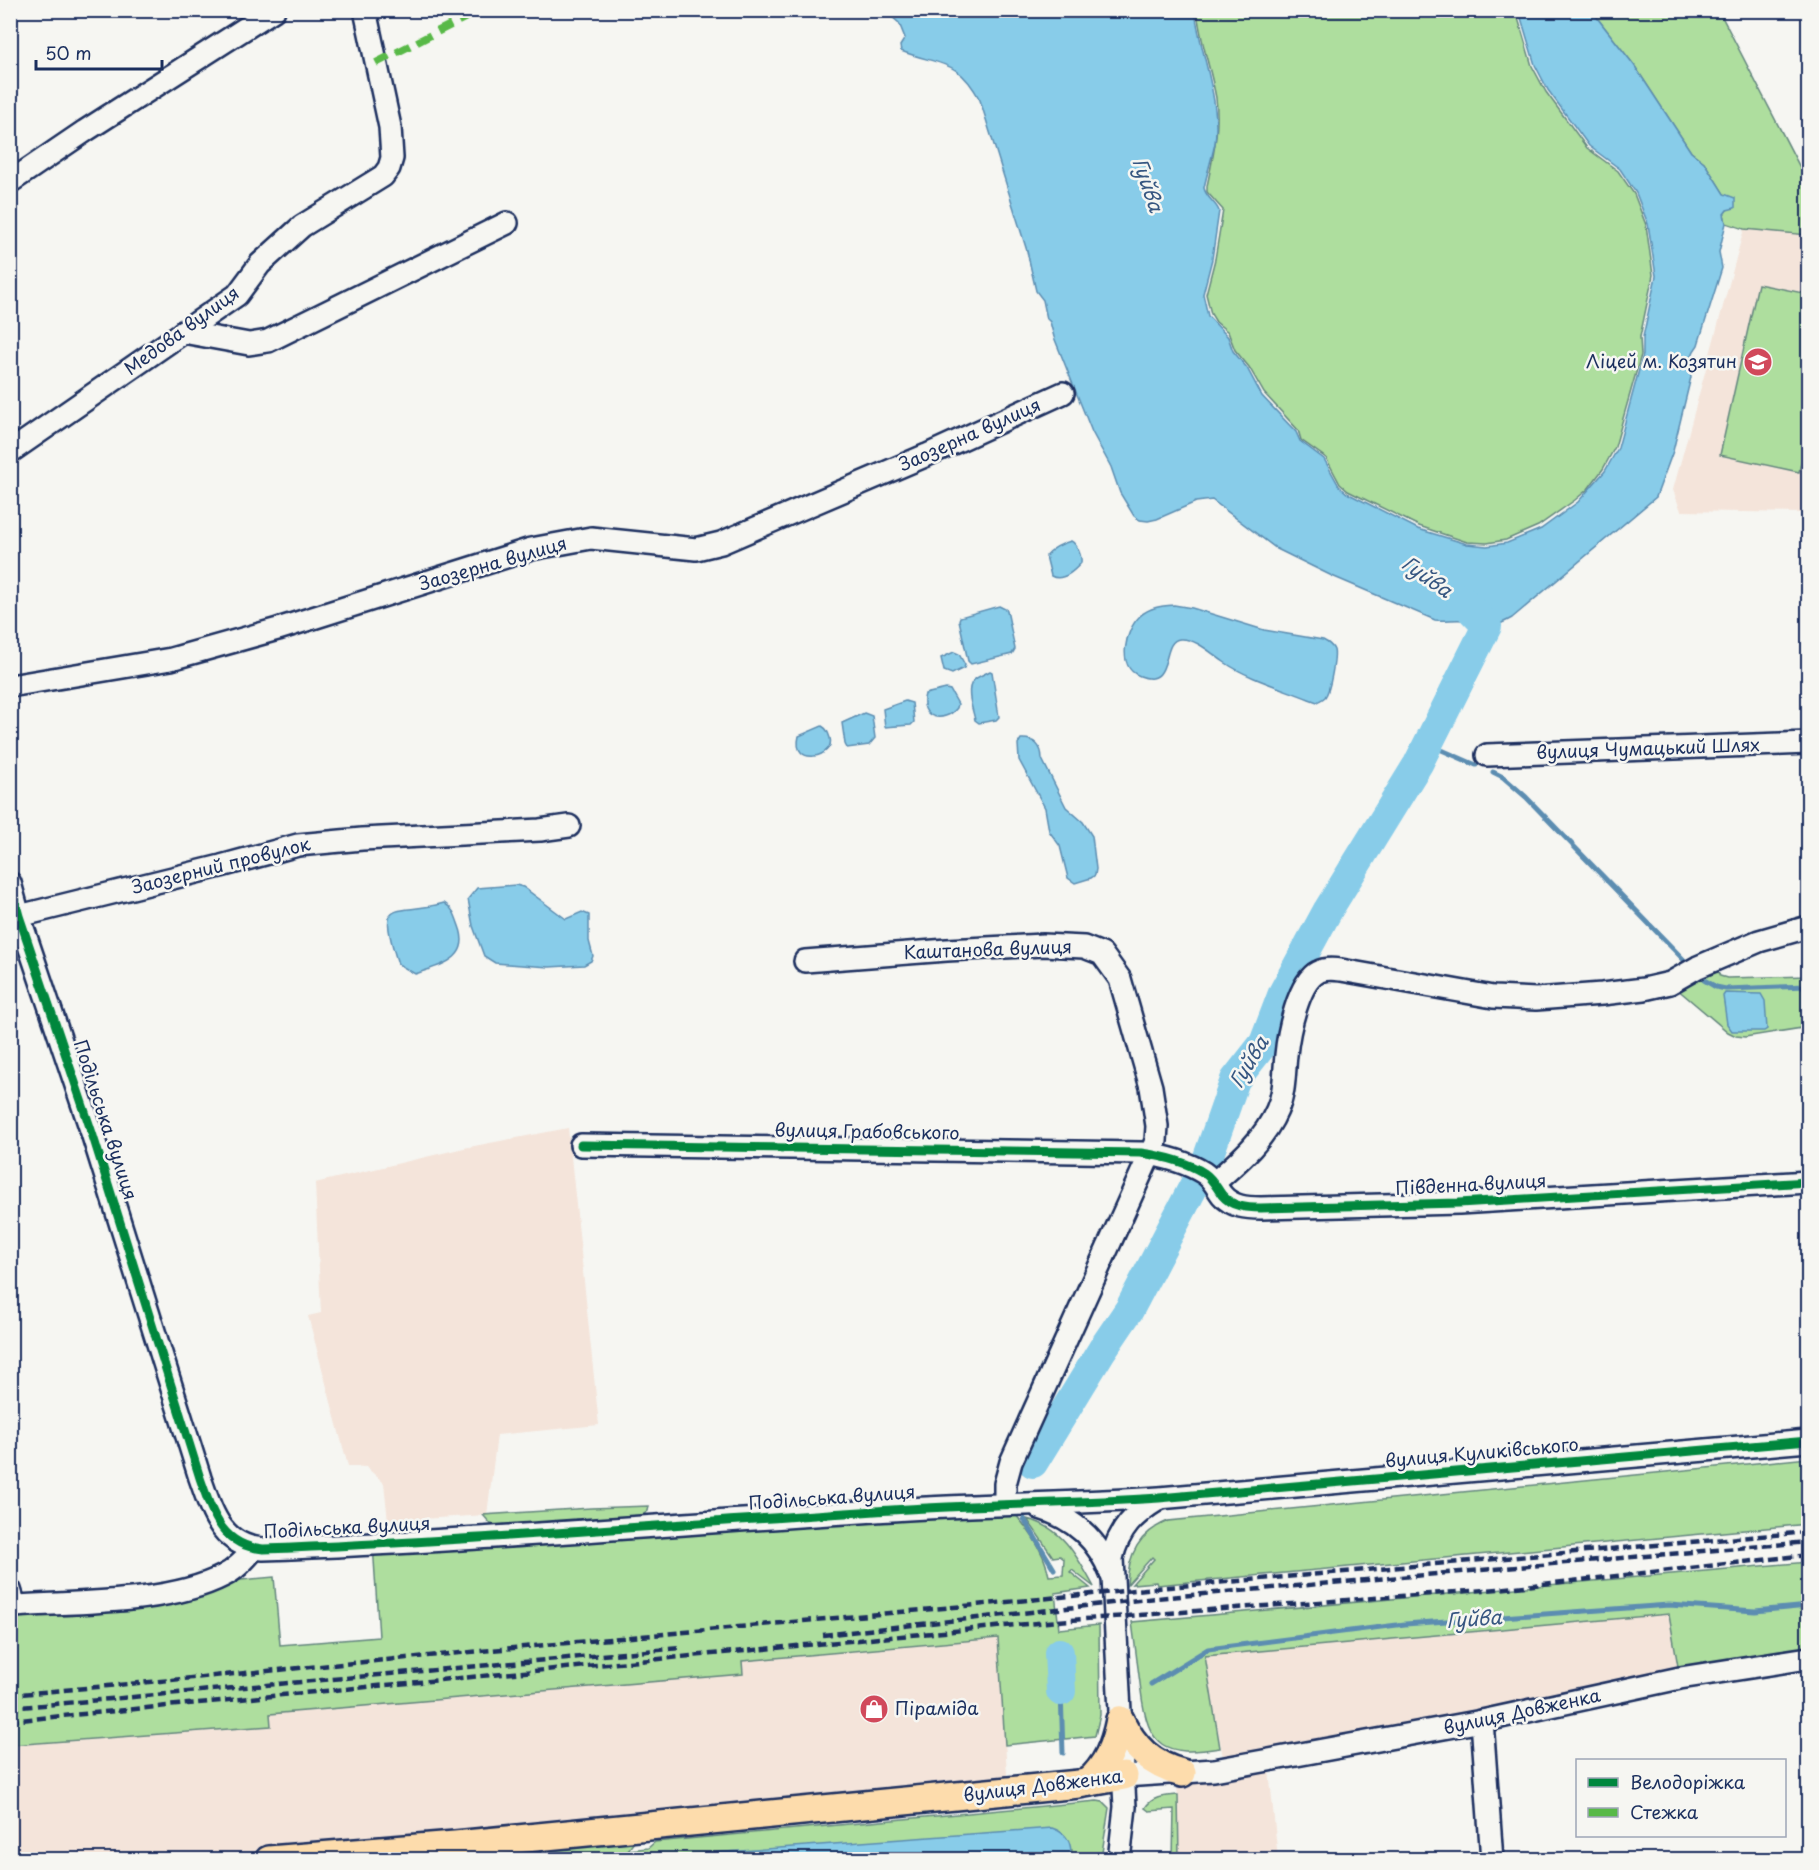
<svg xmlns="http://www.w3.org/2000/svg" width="1819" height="1870" viewBox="0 0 1819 1870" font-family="'Playpen Sans',sans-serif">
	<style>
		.built { fill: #f4e4da }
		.green { fill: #aede9e; stroke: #64867e; stroke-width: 1.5 }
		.water { fill: #88cce9; stroke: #5c8db1; stroke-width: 1.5 }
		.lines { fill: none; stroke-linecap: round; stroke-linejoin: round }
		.stream { stroke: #5c8db1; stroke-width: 5 }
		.river { stroke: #88cce9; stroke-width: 30 }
		.minor-casing { stroke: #1b2f5e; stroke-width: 26 }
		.major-casing { stroke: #1b2f5e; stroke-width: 32 }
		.minor { stroke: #f6f6f2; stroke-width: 21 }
		.major { stroke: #fddcac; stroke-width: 27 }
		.rail { stroke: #1b2f5e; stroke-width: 4.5; stroke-dasharray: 9 4.5; stroke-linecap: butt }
		.quiet { stroke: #58b947; stroke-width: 8; stroke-dasharray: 15 8; stroke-linecap: butt }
		.cycleway-casing { stroke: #f6f6f2; stroke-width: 13 }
		.cycleway { stroke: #00873e; stroke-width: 9 }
		.labels { text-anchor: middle; stroke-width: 5; stroke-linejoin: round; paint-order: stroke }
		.street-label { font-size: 18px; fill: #1b2f5e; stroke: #f6f6f2 }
		.poi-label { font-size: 18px; fill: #1b2f5e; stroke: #f6f6f2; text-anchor: end }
		.water-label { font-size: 20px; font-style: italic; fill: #365681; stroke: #f6f6f2 }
	</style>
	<rect width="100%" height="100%" fill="#f6f6f2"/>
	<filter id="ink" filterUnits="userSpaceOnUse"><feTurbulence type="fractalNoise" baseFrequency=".0167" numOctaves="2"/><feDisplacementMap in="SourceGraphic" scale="12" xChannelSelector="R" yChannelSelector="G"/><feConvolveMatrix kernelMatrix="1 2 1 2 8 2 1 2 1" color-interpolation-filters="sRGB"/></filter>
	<g filter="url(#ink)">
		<g class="built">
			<path d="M 1744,229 L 1808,235 L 1808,513 L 1681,511 L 1673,490 Z"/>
			<path d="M 568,1128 L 599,1425 L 497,1435 L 487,1515 L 388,1521 L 384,1483 L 366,1467 L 348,1466 L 308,1316 L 321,1313 L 315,1183 L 464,1148 Z"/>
			<path d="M 1669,1614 L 1680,1678 L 1268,1759 L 1278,1859 L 1179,1859 L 1177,1773 L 1225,1768 L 1204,1656 Z"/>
			<path d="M 999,1638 L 1008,1791 L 269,1859 L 11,1860 L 11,1745 L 270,1726 L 270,1714 L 742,1674 L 742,1661 Z"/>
		</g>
		<g class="green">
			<path d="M 1197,11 L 1516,11 L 1532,66 L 1546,92 L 1587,148 L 1618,171 L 1634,194 L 1646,225 L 1653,275 L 1640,337 L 1641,355 L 1615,447 L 1603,469 L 1588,489 L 1575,500 L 1538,526 L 1506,540 L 1487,543 L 1467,542 L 1419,526 L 1348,491 L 1340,484 L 1326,458 L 1301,440 L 1298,430 L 1264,393 L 1249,367 L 1235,350 L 1228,332 L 1216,322 L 1211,314 L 1206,294 L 1215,259 L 1223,210 L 1207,192 L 1207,186 C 1213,157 1220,129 1216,98 C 1211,69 1200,40 1197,11 Z"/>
			<path d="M 1594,11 L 1719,11 L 1808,183 L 1808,235 L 1744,229 L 1726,223 L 1724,214 L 1727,210 L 1724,194 L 1704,162 L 1691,152 L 1634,65 L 1598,19 Z"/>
			<path d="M 1758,284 L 1808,294 L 1808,432 L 1799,472 L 1720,455 Z"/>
			<path d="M 1712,961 L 1720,976 L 1727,978 L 1808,976 L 1808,1027 L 1745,1037 L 1736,1036 L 1728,1032 L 1670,983 Z"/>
			<path d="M 1808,1458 L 1808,1524 L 1157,1585 L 1156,1582 L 1132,1584 L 1154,1559 L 1152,1557 L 1127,1585 C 1128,1554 1139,1533 1168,1521 Z"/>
			<path d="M 1005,1504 C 1025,1523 1044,1549 1049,1576 L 1063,1575 L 1064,1559 L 1060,1556 L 1053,1557 L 1027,1519 C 1063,1527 1078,1558 1094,1587 L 1072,1570 L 1070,1572 L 1090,1588 L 1055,1593 L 1059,1629 L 1099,1625 L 1100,1715 L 1095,1736 L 1005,1745 L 998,1638 L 742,1661 L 743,1674 L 270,1714 L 271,1726 L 11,1745 L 11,1606 L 207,1583 L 274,1577 L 280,1645 L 379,1637 L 373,1544 Z"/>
			<path d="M 649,1506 L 648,1511 L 641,1516 L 498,1525 L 491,1524 L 483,1515 L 591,1508 Z"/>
			<path d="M 1808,1562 L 1808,1658 L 1680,1678 L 1669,1614 L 1205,1656 L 1220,1748 C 1164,1757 1148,1748 1141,1691 C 1138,1668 1135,1645 1132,1622 Z"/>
			<path d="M 1178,1795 L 1179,1859 L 1173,1859 L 1174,1809 L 1149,1811 L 1145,1808 C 1152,1796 1165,1796 1178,1795 Z"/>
			<path d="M 1097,1801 L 1103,1802 L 1109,1808 L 1101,1859 L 1070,1859 L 1072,1850 L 651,1860 L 278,1860 L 646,1826 L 628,1850 L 648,1848 L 655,1842 Z"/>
		</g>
		<g class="water">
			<path d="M 889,11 L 1195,11 C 1200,53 1221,99 1215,143 C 1212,158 1207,173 1204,188 C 1206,198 1216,202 1219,211 L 1212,259 L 1203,294 L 1208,316 L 1228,337 L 1233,351 L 1247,368 L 1262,396 L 1296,432 L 1300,441 L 1324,459 L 1339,486 L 1347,493 L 1418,529 L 1467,544 L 1487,546 L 1507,543 L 1541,529 L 1578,502 L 1605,471 L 1618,448 L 1643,355 L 1643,337 L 1656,276 L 1648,224 L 1636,193 L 1620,169 L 1589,146 L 1548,90 L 1535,65 L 1519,11 L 1594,11 L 1598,19 L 1634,65 L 1691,152 L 1704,162 L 1724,194 L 1735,198 L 1735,208 L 1727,210 L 1724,214 L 1726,223 L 1719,252 L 1722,268 L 1698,345 C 1690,355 1688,365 1691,377 L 1673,451 L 1656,497 L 1512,618 C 1485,633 1489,621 1464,620 C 1454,619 1446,621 1435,620 L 1332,576 L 1277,549 L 1212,500 L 1196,502 L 1157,519 L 1148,521 L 1140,520 L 1134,516 L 1120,493 L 1111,467 L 1092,432 L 1054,337 L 1050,322 L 1047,319 L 1043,300 L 1036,291 L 1027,251 L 980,100 C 958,58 940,66 901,51 L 900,46 L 905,38 L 899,23 L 890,15 Z"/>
			<path d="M 1071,541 C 1077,544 1082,556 1081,563 C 1074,571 1062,582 1051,576 L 1046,556 C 1051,549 1062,543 1071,541 Z"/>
			<path d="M 1174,605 L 1192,608 L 1264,630 L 1323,640 C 1327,642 1332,645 1334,650 C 1336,657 1330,691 1325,697 C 1322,700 1320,700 1317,702 L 1309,699 C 1282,688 1249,679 1224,662 C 1212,654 1196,638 1180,639 C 1160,640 1174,689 1140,676 C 1116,668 1125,630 1140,616 C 1150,607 1161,606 1174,605 Z"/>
			<path d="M 999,606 L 1007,610 L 1015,649 L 1012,654 L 971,664 L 968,661 L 959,620 L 960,617 Z"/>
			<path d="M 954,652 L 959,654 L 965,665 L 964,668 L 952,674 L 944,671 L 941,658 Z"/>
			<path d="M 990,671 L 992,672 L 999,717 L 996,720 L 979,723 L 975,720 C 973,710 965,690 973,681 C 976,677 985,674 990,671 Z"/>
			<path d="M 946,689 L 950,690 L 958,704 L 957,708 C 944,724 918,719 925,694 Z"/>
			<path d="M 905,701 L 912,703 L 914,722 L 911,725 L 885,727 L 883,709 Z"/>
			<path d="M 864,713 L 872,716 L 875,738 L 869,745 L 847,748 L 845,744 L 842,723 Z"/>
			<path d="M 822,726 C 827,729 828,732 830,738 C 836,757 791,768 799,736 Z"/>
			<path d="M 1021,739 C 1034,738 1042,746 1042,759 L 1066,807 L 1083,822 L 1092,836 L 1096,869 L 1095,875 L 1091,878 L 1075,883 L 1068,878 L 1060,846 L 1049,831 L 1045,808 L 1019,760 L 1018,744 Z"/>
			<path d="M 516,885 L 523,887 L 566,919 L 582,912 L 589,915 L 589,941 L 593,956 L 591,961 L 584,965 L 549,967 L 495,963 L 484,956 L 473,926 L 468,899 L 477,888 Z"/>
			<path d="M 444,903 C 454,909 455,915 459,926 C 472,960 440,965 415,974 L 398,964 C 375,894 394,917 444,903 Z"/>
			<path d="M 1725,993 L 1761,994 L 1765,1001 L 1767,1029 L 1764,1031 L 1732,1031 L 1727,1024 L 1723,996 Z"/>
			<path d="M 1052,1828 C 1067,1833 1073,1844 1070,1859 L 651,1859 L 657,1857 Z"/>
		</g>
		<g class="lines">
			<g class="stream">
				<path d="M 1428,744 L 1476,765"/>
				<path d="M 1493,772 L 1503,777 L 1526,797 L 1684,960"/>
				<path d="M 1704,980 L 1716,987 L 1726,989 L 1808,986"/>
				<path d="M 1024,1519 L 1054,1569"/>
				<path d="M 1151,1684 L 1208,1649 L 1405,1624 L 1669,1605 L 1755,1611 L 1808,1606"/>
				<path d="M 1061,1691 L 1063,1753"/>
			</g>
			<g class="river">
				<path d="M 1206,1163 L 1235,1080 L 1264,1043 L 1283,993 L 1328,910 L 1418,764 L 1487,626 L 1460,598"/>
				<path d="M 1033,1463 L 1102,1350 L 1129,1310 L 1197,1180"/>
				<path d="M 1059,1653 L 1061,1691"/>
			</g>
			<g class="minor-casing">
				<g id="minor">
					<path d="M 10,182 L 85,131 L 274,10"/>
					<path d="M 183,332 L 249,344 L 268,341 L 507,223"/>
					<path d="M 10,452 L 237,295 L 260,264 L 302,226 L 383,176 L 389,168 L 392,158 L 390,127 L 365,10"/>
					<path d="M 10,686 L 171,659 L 278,629 L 531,549 L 591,538 L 696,549 L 721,543 L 927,455 L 1063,393"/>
					<path d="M 1487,755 L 1808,743"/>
					<path d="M 10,883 L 19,916 L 92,1133 L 200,1478 C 212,1512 221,1546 263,1549 C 473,1541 683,1523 892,1510 C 981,1504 1070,1504 1159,1498 L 1808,1441"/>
					<path d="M 19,916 L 221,866 L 298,845 L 362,839 L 540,830 L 569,826"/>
					<path d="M 805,961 L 947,950 L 1043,945 L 1084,947 L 1102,954 L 1120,979 L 1151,1087 L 1157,1126 L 1156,1141 L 1011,1462 L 1005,1484 L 1005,1504"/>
					<path d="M 581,1145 L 1141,1153 C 1163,1156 1185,1161 1204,1173 C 1213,1179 1216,1187 1222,1195 C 1232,1207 1247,1208 1261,1208 L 1459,1203 L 1808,1182"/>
					<path d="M 1215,1182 C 1239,1161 1264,1140 1277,1110 C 1285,1092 1284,1074 1286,1055 C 1288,1034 1298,982 1318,972 C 1325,968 1334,969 1341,970 L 1493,997 L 1536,999 L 1602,994 L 1644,989 L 1670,983 L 1698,967 L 1759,941 L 1808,927"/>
					<path d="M 1040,1508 C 1075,1519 1098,1540 1111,1574"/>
					<path d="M 10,1590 L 15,1606 C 76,1602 169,1604 223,1576 C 236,1570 245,1559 254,1549"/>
					<path d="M 1482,1721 L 1492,1860"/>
					<path d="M 1124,1776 L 1214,1770 L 1482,1721 L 1680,1678 L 1808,1658"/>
					<path d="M 1119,1860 L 1125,1807 L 1112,1558 C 1119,1529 1134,1514 1159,1499"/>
				</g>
			</g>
			<g class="major-casing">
				<g id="major">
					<path d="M 1120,1720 C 1134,1748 1151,1765 1182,1773"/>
					<path d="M 1088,1782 C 1107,1766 1115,1745 1120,1720"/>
					<path d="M 269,1860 L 455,1845 L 1079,1784 L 1124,1776"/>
				</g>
			</g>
			<use href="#minor" class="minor"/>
			<use href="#major" class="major"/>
			<g class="rail">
				<path d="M 823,1635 L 1157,1598 L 1808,1542"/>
				<path d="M 10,1695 L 1157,1588 L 1808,1532"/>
				<path d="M 10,1708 L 680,1648"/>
				<path d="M 10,1721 L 1058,1621 L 1498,1589 L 1808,1555"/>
			</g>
			<path class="quiet" d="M 376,63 L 480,10"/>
			<g class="cycleway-casing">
				<g id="cycleway">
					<path d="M 10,883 L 19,916 L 92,1133 L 200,1478 C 212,1512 221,1546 263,1549 C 473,1541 683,1523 892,1510 C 981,1504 1070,1504 1159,1498 L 1808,1441"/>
					<path d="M 581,1145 L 1141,1153 C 1163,1156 1185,1161 1204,1173 C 1213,1179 1216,1187 1222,1195 C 1232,1207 1247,1208 1261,1208 L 1459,1203 L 1808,1182"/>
				</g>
			</g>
			<use href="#cycleway" class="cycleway"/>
		</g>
	</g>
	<defs>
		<g id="school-disc" transform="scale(1.5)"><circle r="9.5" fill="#d1495b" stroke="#f6f6f2"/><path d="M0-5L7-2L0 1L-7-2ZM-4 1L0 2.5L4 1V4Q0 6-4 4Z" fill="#fff"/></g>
		<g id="shop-disc" transform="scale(1.5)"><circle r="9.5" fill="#d1495b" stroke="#f6f6f2"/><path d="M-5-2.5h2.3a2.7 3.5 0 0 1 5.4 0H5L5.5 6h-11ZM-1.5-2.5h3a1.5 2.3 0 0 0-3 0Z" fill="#fff"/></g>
	</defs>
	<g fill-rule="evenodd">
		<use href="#school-disc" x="1758" y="362"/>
		<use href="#shop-disc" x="874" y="1709"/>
	</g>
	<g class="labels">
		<g class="street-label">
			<text transform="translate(182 331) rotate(-36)" y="6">Медова вулиця</text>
			<text transform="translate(970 435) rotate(-24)" y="6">Заозерна вулиця</text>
			<text transform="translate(493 564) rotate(-16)" y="6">Заозерна вулиця</text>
			<text transform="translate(1648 749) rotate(-2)" y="6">вулиця Чумацький Шлях</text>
			<text transform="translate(221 866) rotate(-14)" y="6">Заозерний провулок</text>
			<text transform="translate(988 950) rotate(-2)" y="6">Каштанова вулиця</text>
			<text transform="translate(105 1120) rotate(72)" y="6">Подільська вулиця</text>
			<text transform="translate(867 1132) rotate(1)" y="6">вулиця Грабовського</text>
			<text transform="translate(1471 1185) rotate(-3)" y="6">Південна вулиця</text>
			<text transform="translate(1482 1453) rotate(-5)" y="6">вулиця Куликівського</text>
			<text transform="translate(832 1498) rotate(-4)" y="6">Подільська вулиця</text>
			<text transform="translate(347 1528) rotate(-3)" y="6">Подільська вулиця</text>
			<text transform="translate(1522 1712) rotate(-12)" y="6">вулиця Довженка</text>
			<text transform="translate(1043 1786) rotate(-7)" y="6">вулиця Довженка</text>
		</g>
		<g class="poi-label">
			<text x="1737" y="368">Ліцей м. Козятин</text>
			<text x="895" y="1715" text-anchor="start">Піраміда</text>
		</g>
		<g class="water-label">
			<text transform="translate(1148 185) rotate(71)" y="7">Гуйва</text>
			<text transform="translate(1427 577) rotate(35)" y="7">Гуйва</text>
			<text transform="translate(1249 1062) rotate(-59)" y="7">Гуйва</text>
			<text transform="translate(1474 1619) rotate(-4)" y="7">Гуйва</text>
		</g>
	</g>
	<rect width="1819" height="1870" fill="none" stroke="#f6f6f2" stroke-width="36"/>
	<rect x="18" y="18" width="1783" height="1834" fill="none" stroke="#1b2f5e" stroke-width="2" filter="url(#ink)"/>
	<rect x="1576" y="1759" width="210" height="78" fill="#f6f6f2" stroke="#9ea6b7" stroke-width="1.5"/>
	<rect x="1588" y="1778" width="30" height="9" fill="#00873e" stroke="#9ea6b7" stroke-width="1.5"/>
	<text x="1630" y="1789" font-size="18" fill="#1b2f5e">Велодоріжка</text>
	<rect x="1588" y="1808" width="30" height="9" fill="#58b947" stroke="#9ea6b7" stroke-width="1.5"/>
	<text x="1630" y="1819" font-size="18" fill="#1b2f5e">Стежка</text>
	<path d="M36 60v9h126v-9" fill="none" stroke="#1b2f5e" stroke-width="3"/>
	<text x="45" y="60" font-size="18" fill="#1b2f5e" stroke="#f6f6f2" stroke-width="4.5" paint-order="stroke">50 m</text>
</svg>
